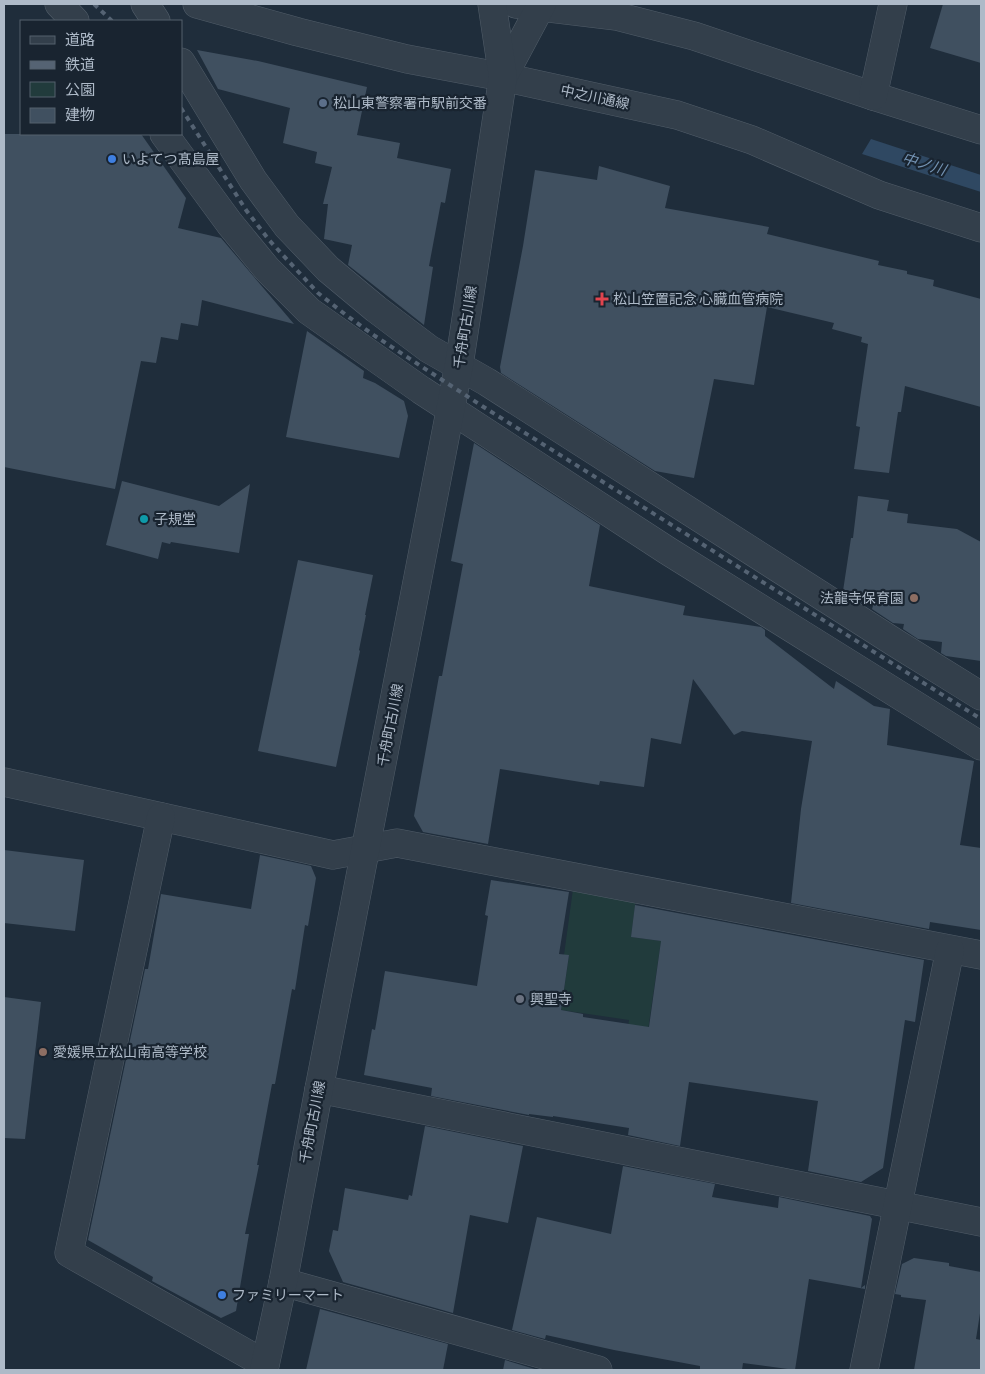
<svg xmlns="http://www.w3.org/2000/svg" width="985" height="1374" viewBox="0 0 985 1374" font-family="'Sofia Sans Condensed','Noto Sans JP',sans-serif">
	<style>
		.green { fill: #213b3c }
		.water { fill: #2f4862 }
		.building { fill: #405060 }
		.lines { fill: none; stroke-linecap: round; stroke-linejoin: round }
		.minor-casing { stroke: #515d69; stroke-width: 29 }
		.minor { stroke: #333f4b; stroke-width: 28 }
		.rail { stroke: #556373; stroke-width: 4; stroke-dasharray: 5 5; stroke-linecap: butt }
		.service-dot { fill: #5c6f8a; stroke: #192430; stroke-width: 2 }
		.shop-dot { fill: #3f7fe0; stroke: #192430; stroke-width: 2 }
		.health-dot { fill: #e0444e; stroke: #192430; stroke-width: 2 }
		.culture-dot { fill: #0f9aa8; stroke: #192430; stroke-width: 2 }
		.education-dot { fill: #8d6e63; stroke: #192430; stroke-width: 2 }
		.worship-dot { fill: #6b7280; stroke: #192430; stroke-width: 2 }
		.labels { text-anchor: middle; stroke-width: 4.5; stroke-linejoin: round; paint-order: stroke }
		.street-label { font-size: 14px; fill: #aebac8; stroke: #192430 }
		.poi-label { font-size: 14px; fill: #aebac8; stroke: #192430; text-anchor: start }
		.water-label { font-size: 15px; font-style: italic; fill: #7392b2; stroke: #192430 }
	</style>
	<rect width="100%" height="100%" fill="#1f2d3b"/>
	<path class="green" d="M 573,889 L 636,898 L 631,937 L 661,941 L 648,1030 L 628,1027 L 629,1020 L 561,1010 L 569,956 L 564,955 Z"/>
	<path class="water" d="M 871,139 L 981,175 L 981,192 L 862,154 Z"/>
	<g class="building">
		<path d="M 943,4 L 981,4 L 981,63 L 930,48 Z"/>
		<path d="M 197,50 L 258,61 L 367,87 L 357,135 L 400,143 L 397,158 L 451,169 L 445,203 L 441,202 L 429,266 L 433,267 L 424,325 L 348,265 L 352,245 L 324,239 L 328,204 L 323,204 L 332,167 L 315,163 L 317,152 L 283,143 L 290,108 L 218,89 Z"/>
		<path d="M 4,134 L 141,134 L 186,198 L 178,228 L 221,238 L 294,324 L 202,300 L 198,326 L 181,323 L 178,340 L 161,337 L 156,363 L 141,361 L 115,489 L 4,467 Z"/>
		<path d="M 599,166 L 670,186 L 665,208 L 769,227 L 767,234 L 879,261 L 878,265 L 907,271 L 907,274 L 934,280 L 933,286 L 981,299 L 981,407 L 905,386 L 901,412 L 898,412 L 889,473 L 854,469 L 860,427 L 856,426 L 868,344 L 861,342 L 862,337 L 832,329 L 834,323 L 767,307 L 754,385 L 714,379 L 694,478 L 655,471 L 501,373 L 500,367 L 523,246 L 535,170 L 597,180 Z"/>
		<path d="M 307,331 L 364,371 L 363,378 L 375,383 L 404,401 L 408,416 L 399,458 L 286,437 Z"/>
		<path d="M 474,443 L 600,525 L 589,586 L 685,606 L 683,615 L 761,627 L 765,630 L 765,636 L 834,689 L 836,681 L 874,706 L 890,709 L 887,745 L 974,761 L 960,845 L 981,848 L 981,930 L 930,922 L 929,929 L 791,903 L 801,809 L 812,741 L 742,731 L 734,735 L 693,679 L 681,744 L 651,738 L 644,787 L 600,781 L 599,785 L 500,769 L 488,844 L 423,832 L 414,816 L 439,676 L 442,676 L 463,564 L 451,561 Z"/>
		<path d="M 122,481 L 219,506 L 250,484 L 239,553 L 171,542 L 170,544 L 162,542 L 158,559 L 106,545 Z"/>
		<path d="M 858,496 L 889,500 L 887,511 L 908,514 L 907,523 L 957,529 L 981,542 L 981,661 L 946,656 L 941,653 L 942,642 L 918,639 L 903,629 L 904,624 L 893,623 L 872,609 L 873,606 L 864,604 L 843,591 L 851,538 L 853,538 Z"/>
		<path d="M 298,560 L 373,575 L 365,615 L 366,615 L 359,650 L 360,651 L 336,767 L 258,751 Z"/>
		<path d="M 4,850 L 84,860 L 75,931 L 4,923 Z"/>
		<path d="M 260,855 L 311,866 L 316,878 L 308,926 L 305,925 L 295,990 L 292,989 L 275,1084 L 272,1084 L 257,1165 L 259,1165 L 245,1234 L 249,1234 L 236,1311 L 221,1318 L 152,1281 L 153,1277 L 88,1240 L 145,969 L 148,969 L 161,894 L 251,909 Z"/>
		<path d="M 491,880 L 569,892 L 559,954 L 569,955 L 561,1010 L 583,1014 L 583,1017 L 649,1027 L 661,941 L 631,937 L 635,905 L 924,960 L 915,1022 L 905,1020 L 883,1168 L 861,1182 L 808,1171 L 818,1101 L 689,1082 L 680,1146 L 628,1135 L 629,1128 L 553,1116 L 553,1117 L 529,1114 L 529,1115 L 431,1096 L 432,1088 L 364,1075 L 372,1029 L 375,1030 L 385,971 L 477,986 L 488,916 L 485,915 Z"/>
		<path d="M 4,997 L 41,1002 L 25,1139 L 4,1138 Z"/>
		<path d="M 425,1126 L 523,1146 L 508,1223 L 470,1215 L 453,1313 L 343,1282 L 329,1251 L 333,1230 L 338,1231 L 345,1188 L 408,1200 L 409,1195 L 412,1196 Z"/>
		<path d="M 623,1166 L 715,1184 L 712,1197 L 778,1208 L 779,1197 L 870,1216 L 872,1219 L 861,1288 L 865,1285 L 865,1289 L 809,1279 L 795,1370 L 743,1363 L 742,1370 L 700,1370 L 700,1366 L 614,1350 L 546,1335 L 545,1339 L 512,1330 L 537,1217 L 611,1234 Z"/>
		<path d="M 914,1258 L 949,1263 L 949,1266 L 981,1272 L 981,1307 L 976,1339 L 981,1340 L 981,1370 L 914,1370 L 926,1300 L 901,1297 L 901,1295 L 895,1294 L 902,1264 Z"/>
		<path d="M 320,1309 L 448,1344 L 443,1370 L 306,1370 Z"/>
		<path d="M 505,1360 L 538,1370 L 503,1370 Z"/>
	</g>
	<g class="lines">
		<g class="minor-casing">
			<g id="minor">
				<path d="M 59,4 L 75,21"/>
				<path d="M 145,4 L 156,21"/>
				<path d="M 197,4 L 298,32 L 407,59 L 503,77 L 677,115 L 752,140 L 879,195 L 981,228"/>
				<path d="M 516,4 L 616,16 L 694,36 L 873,96 L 981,130"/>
				<path d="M 181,62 L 253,180 L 287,226 L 328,269 L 376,309 L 429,349 L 487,382 L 894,642 L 981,696"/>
				<path d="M 503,77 L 542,4"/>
				<path d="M 873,96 L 893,4"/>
				<path d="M 164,134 L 230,224 L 267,269 L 309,311 L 421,390 L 668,551 L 981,746"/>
				<path d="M 4,782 L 333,855 L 397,843 L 981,955"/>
				<path d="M 161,817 L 69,1253 L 265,1364"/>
				<path d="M 319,1089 L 981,1222"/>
				<path d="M 283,1282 L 598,1370"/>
				<path d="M 264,1370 L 283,1282 L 319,1089 L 459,365 L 503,77 L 492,4"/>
				<path d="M 864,1370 L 950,950"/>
			</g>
		</g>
		<use href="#minor" class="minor"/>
		<g class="rail">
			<path d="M 94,4 L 112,21"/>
			<path d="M 181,108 L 246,210 L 269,240 L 318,293 L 346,315 L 375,336 L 482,406 L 981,719"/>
		</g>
	</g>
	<circle class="service-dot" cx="323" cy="103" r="5"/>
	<g class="shop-dot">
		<circle cx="112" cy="159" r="5"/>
		<circle cx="222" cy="1295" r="5"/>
	</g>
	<path class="health-dot" d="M599.5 291.5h5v5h5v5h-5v5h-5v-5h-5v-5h5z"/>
	<circle class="culture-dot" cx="144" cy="519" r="5"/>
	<g class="education-dot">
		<circle cx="914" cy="598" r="5"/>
		<circle cx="43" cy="1052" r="5"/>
	</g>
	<circle class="worship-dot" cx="520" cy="999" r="5"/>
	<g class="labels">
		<g class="street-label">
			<text transform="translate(595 97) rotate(12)" y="5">中之川通線</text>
			<text transform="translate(465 327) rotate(-81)" y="5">千舟町古川線</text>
			<text transform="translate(390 725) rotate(-79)" y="5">千舟町古川線</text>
			<text transform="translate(312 1122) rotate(-79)" y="5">千舟町古川線</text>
		</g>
		<g class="poi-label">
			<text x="333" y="108">松山東警察署市駅前交番</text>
			<text x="122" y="164">いよてつ髙島屋</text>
			<text x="613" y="304">松山笠置記念 心臓血管病院</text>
			<text x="154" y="524">子規堂</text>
			<text x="904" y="603" text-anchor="end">法龍寺保育園</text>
			<text x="530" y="1004">興聖寺</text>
			<text x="53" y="1057">愛媛県立松山南高等学校</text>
			<text x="232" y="1300">ファミリーマート</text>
		</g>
		<g class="water-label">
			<text transform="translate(924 164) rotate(17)" y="5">中ノ川</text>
		</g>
	</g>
	<rect width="985" height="1374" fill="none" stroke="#aebac8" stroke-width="10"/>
	<rect x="20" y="20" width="162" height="115" fill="#192430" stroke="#55606d"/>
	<rect x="30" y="36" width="25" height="8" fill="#333f4b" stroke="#55606d"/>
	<text x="65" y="45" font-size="15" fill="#aebac8">道路</text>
	<rect x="30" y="61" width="25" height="8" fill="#556373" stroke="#55606d"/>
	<text x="65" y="70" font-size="15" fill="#aebac8">鉄道</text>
	<rect x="30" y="82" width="25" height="15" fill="#213b3c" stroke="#55606d"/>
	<text x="65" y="95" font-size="15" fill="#aebac8">公園</text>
	<rect x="30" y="108" width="25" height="15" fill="#405060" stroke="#55606d"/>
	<text x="65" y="120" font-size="15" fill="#aebac8">建物</text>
</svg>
